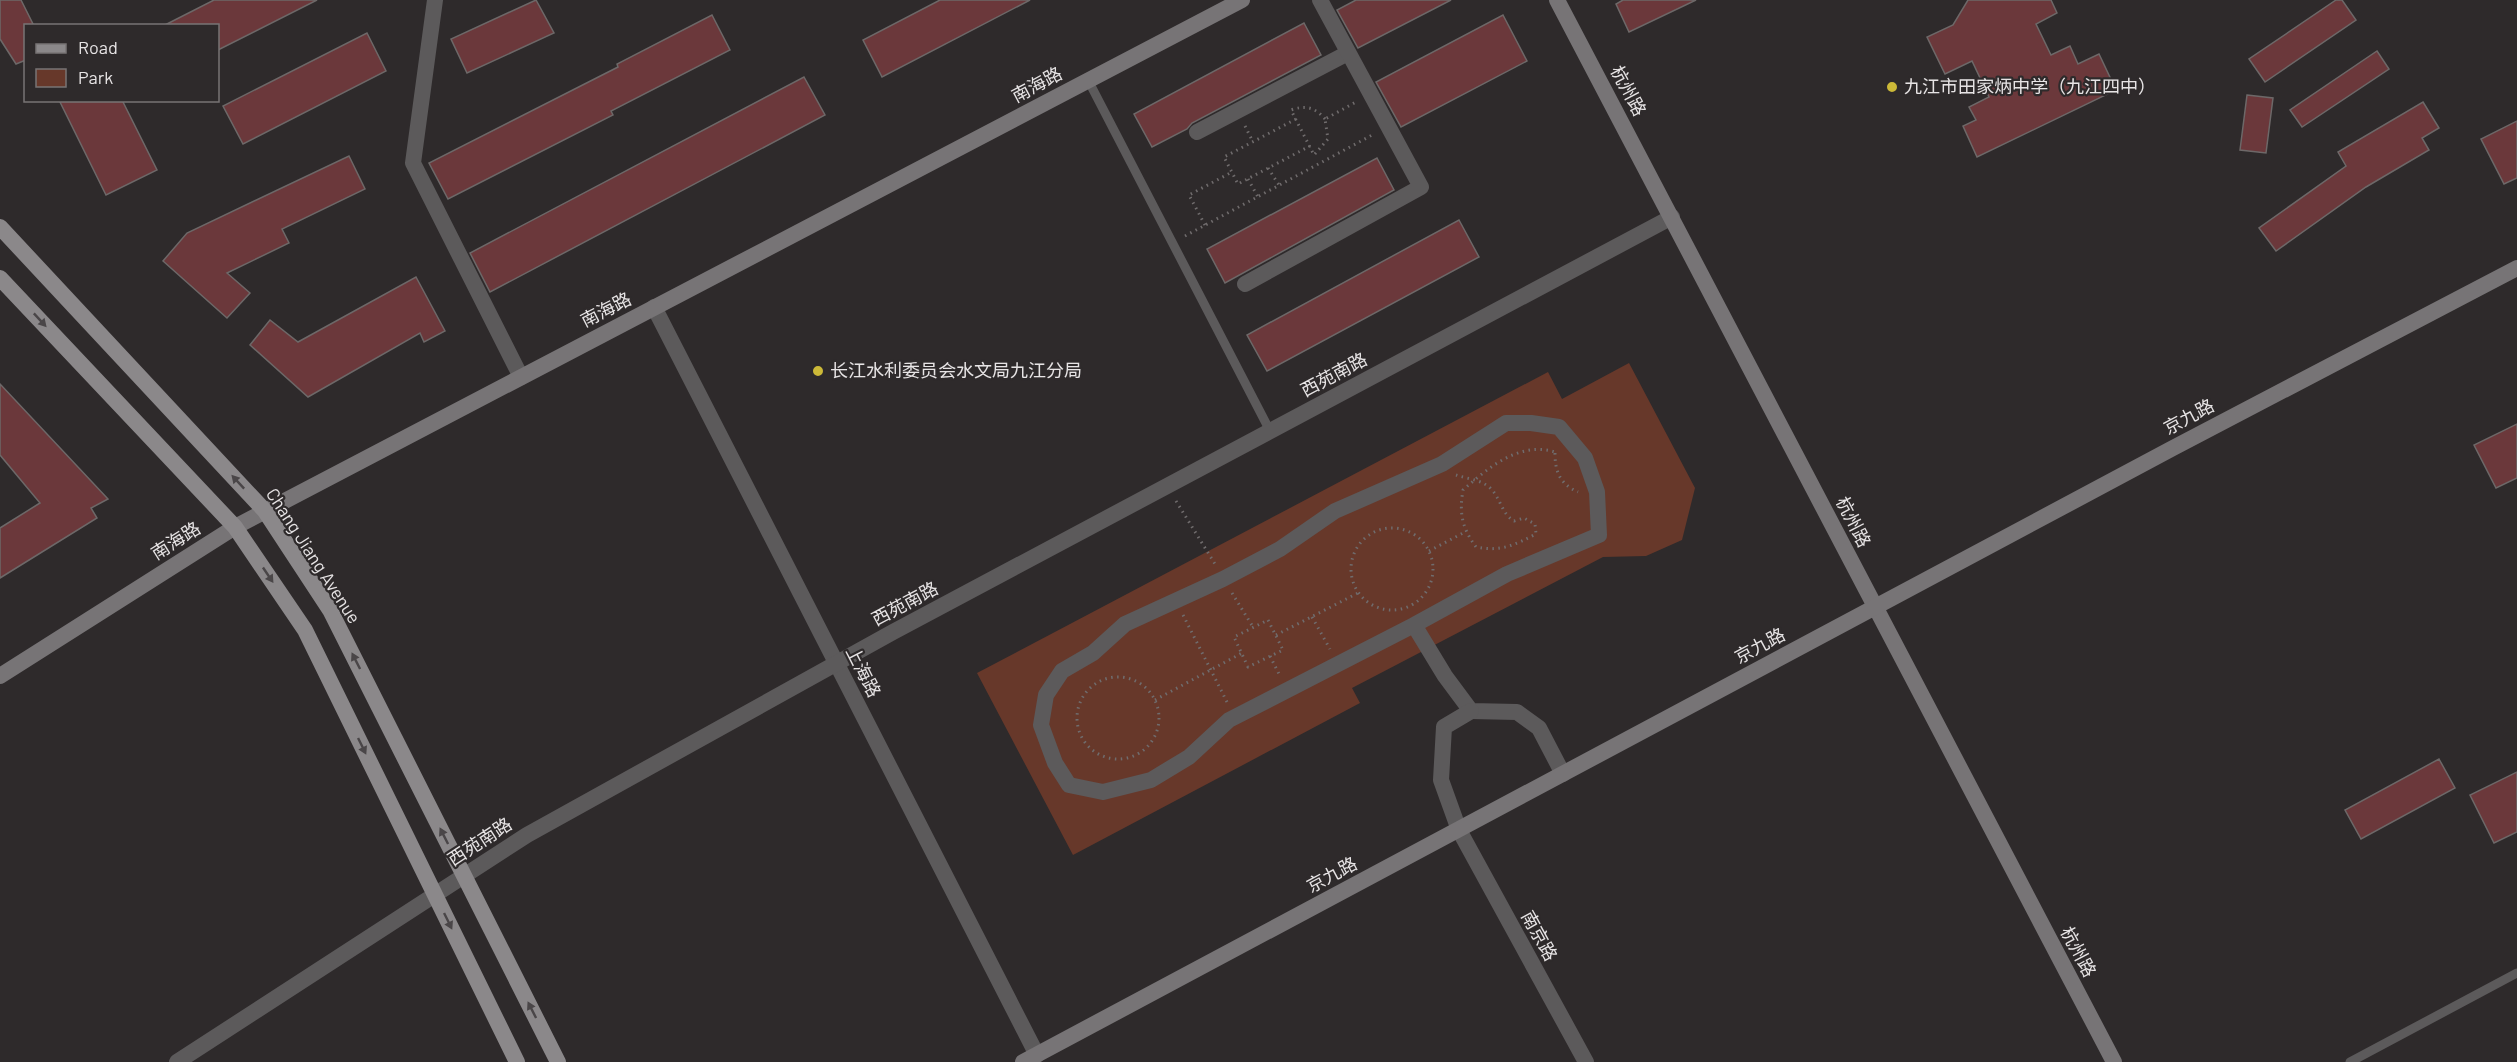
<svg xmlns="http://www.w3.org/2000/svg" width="2517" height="1062" viewBox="0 0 2517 1062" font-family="Barlow,'Noto Sans SC',sans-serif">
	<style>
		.green { fill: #67382a }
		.building { fill: #6b383b; stroke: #6d6868; stroke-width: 1.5 }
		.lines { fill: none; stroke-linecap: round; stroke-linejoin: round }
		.path { stroke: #706c6d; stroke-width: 3; stroke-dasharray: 1.5 4.5; stroke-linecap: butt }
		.service { stroke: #5c5a5b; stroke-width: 9 }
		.minor { stroke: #5c5a5b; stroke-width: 16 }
		.secondary { stroke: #777476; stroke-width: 16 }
		.primary { stroke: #8b888a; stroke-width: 16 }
		.oneway { fill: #4a4648 }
		.poi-dot { fill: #ccb938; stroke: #2e2a2b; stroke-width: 2 }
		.labels { text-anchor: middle; stroke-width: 4.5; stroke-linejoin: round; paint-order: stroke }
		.street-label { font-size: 18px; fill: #e7e4e5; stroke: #2e2a2b }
		.poi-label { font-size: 18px; fill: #e7e4e5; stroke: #2e2a2b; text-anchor: start }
	</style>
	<rect width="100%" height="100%" fill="#2e2a2b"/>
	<path class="green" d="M 1629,363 L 1695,488 L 1682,540 L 1646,556 L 1603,557 L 1352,688 L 1360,703 L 1073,855 L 977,673 L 1548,372 L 1562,399 Z"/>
	<g class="building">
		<path d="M 0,0 L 21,0 L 34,26 L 26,26 L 26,60 L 16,64 L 0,39 Z"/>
		<path d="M 214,0 L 317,0 L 218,50 L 218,26 L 163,26 Z"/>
		<path d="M 536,0 L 554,33 L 467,73 L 451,39 Z"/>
		<path d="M 940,0 L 1030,0 L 882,77 L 863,40 Z"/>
		<path d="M 1356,0 L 1451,0 L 1358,48 L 1337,10 Z"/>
		<path d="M 1623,0 L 1696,0 L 1629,32 L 1616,4 Z"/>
		<path d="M 1968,0 L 2051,0 L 2057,13 L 2036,24 L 2051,55 L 2070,46 L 2078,64 L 2099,54 L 2116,90 L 1977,157 L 1963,126 L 1976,120 L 1969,107 L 1989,97 L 1972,61 L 1945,74 L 1927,37 L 1953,25 Z"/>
		<path d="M 2336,0 L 2342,0 L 2356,20 L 2265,82 L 2249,59 Z"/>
		<path d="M 712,15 L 730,50 L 611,111 L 613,115 L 448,199 L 429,163 L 618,67 L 617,64 Z"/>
		<path d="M 1503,15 L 1527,61 L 1401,127 L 1376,82 Z"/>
		<path d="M 1304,23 L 1321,55 L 1192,123 L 1187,129 L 1152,147 L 1134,114 Z"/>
		<path d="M 367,33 L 386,71 L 243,144 L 223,106 Z"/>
		<path d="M 2377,51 L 2389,69 L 2302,127 L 2290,110 Z"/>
		<path d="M 804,77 L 825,115 L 490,292 L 470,253 Z"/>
		<path d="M 2247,95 L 2273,98 L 2266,153 L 2240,150 Z"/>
		<path d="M 59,100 L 122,100 L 157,170 L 106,195 Z"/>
		<path d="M 2423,102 L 2439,128 L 2422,138 L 2429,150 L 2366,187 L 2276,251 L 2259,228 L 2346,166 L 2338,152 Z"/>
		<path d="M 2517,121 L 2517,178 L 2504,184 L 2481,139 Z"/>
		<path d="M 349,156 L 365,189 L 282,229 L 289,243 L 227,273 L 250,293 L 227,318 L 163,261 L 187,233 Z"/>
		<path d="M 1377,158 L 1394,190 L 1225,283 L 1207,249 Z"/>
		<path d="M 1459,220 L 1479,257 L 1267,371 L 1247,335 Z"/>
		<path d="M 416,277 L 445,331 L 424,342 L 420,333 L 308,397 L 250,345 L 270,320 L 298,342 Z"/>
		<path d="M 0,384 L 108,499 L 91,508 L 97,518 L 0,578 L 0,528 L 40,503 L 0,455 Z"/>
		<path d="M 2517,424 L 2517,478 L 2496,488 L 2474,445 Z"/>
		<path d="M 2439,759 L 2455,788 L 2361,839 L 2345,810 Z"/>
		<path d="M 2517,772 L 2517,832 L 2494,843 L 2470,795 Z"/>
	</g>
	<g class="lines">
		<g class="path">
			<path d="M 1296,119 L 1224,157 L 1238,184 L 1310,146"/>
			<path d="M 1325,119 C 1315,107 1305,105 1291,110 L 1314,155 L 1328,139 L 1325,119 L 1356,102"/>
			<path d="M 1245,126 L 1253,142"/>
			<path d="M 1268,168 L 1279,185"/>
			<path d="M 1248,179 L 1258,197"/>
			<path d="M 1205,225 L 1189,195 L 1232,172"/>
			<path d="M 1185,236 L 1374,134"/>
			<path d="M 1555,453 C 1555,472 1560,484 1578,492"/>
			<path d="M 1456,475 C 1468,479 1484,480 1492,490 C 1501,500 1502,514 1514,521 L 1524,518 L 1535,524 L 1536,534 C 1515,545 1500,552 1476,547 C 1462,528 1459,513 1463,490 C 1488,468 1519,441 1555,452"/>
			<path d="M 1176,501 L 1215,564"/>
			<circle cx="1392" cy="569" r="41"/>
			<path d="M 1429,551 L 1465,532"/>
			<path d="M 1232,593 L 1253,627"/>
			<path d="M 1183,615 L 1227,702"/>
			<path d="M 1312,617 L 1330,649"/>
			<path d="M 1268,620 L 1283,650 L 1248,667 L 1234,637 Z"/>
			<path d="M 1276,635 L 1358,593"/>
			<path d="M 1270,656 L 1280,676"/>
			<circle cx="1118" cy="718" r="41"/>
			<path d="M 1155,700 L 1242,653"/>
		</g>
		<g class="service">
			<path d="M 1088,80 L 1270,431"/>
			<path d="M 2350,1062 L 2517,973"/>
		</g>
		<g class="minor">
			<path d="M 435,0 L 413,163 L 521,377"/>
			<path d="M 1197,132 L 1348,53"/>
			<path d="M 1245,284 L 1421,187 L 1320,0"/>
			<path d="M 654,307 L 1037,1055"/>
			<path d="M 1414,625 L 1229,720 L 1189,757 L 1151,780 L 1103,792 L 1069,785 L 1055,763 L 1041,725 L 1046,695 L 1062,671 L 1093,653 L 1125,624 L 1223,579 L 1280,549 L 1335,511 L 1442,464 L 1506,423 L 1531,423 L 1559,427 L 1585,458 L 1597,492 L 1599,535 L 1507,574 L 1414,625 L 1445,676 L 1471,711 L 1517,712 L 1539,728 L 1563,774"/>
			<path d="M 1471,711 L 1444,727 L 1441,780 L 1459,830 L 1586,1062"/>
			<path d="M 177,1062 L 527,835 L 893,632 L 1672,217"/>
		</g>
		<g class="secondary">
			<path d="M 1557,0 L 2114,1062"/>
			<path d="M 0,676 L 235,527 L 1242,0"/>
			<path d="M 1023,1062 L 2173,448 L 2517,268"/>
		</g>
		<g class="primary">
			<path d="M 0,227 L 265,511 L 330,610 L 558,1062"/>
			<path d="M 0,278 L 235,527 L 305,630 L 517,1062"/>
		</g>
	</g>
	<defs><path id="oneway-solid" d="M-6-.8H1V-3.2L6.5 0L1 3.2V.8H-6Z" transform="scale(1.5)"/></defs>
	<g class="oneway">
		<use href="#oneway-solid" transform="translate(40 320) rotate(47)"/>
		<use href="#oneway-solid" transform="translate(238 482) rotate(-133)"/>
		<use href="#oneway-solid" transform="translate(268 575) rotate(56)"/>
		<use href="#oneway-solid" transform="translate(356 661) rotate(-117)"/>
		<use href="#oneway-solid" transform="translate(362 746) rotate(64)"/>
		<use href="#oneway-solid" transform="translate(444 836) rotate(-117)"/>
		<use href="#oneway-solid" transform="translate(448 921) rotate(64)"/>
		<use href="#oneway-solid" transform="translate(532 1010) rotate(-117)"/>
	</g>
	<g class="poi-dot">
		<circle cx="1892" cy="87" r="6"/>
		<circle cx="818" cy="371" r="6"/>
	</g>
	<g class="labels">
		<g class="street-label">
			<text transform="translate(1037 85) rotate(-28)" y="6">南海路</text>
			<text transform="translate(1628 91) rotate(62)" y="6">杭州路</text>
			<text transform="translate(606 310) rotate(-27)" y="6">南海路</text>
			<text transform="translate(1334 375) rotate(-28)" y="6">西苑南路</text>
			<text transform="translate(2189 417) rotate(-28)" y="6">京九路</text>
			<text transform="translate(1853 522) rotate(63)" y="6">杭州路</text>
			<text transform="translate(176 541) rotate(-32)" y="6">南海路</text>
			<text transform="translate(313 556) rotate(57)" y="6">Chang Jiang Avenue</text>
			<text transform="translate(905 604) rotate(-28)" y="6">西苑南路</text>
			<text transform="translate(1760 646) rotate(-28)" y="6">京九路</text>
			<text transform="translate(863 672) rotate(63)" y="6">上海路</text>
			<text transform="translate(480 842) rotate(-33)" y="6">西苑南路</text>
			<text transform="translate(1332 875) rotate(-28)" y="6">京九路</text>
			<text transform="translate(1539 936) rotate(61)" y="6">南京路</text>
			<text transform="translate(2078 952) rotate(62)" y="6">杭州路</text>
		</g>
		<g class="poi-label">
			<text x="1904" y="93">九江市田家炳中学（九江四中）</text>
			<text x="830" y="377">长江水利委员会水文局九江分局</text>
		</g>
	</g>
	<rect x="24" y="24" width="195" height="78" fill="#2e2a2b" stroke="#787475" stroke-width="1.5"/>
	<rect x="36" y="44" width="30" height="9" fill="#8b888a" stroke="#787475" stroke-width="1.5"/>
	<text x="78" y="54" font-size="18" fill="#e7e4e5">Road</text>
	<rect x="36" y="69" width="30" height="18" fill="#67382a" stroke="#787475" stroke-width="1.5"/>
	<text x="78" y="84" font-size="18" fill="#e7e4e5">Park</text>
</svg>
